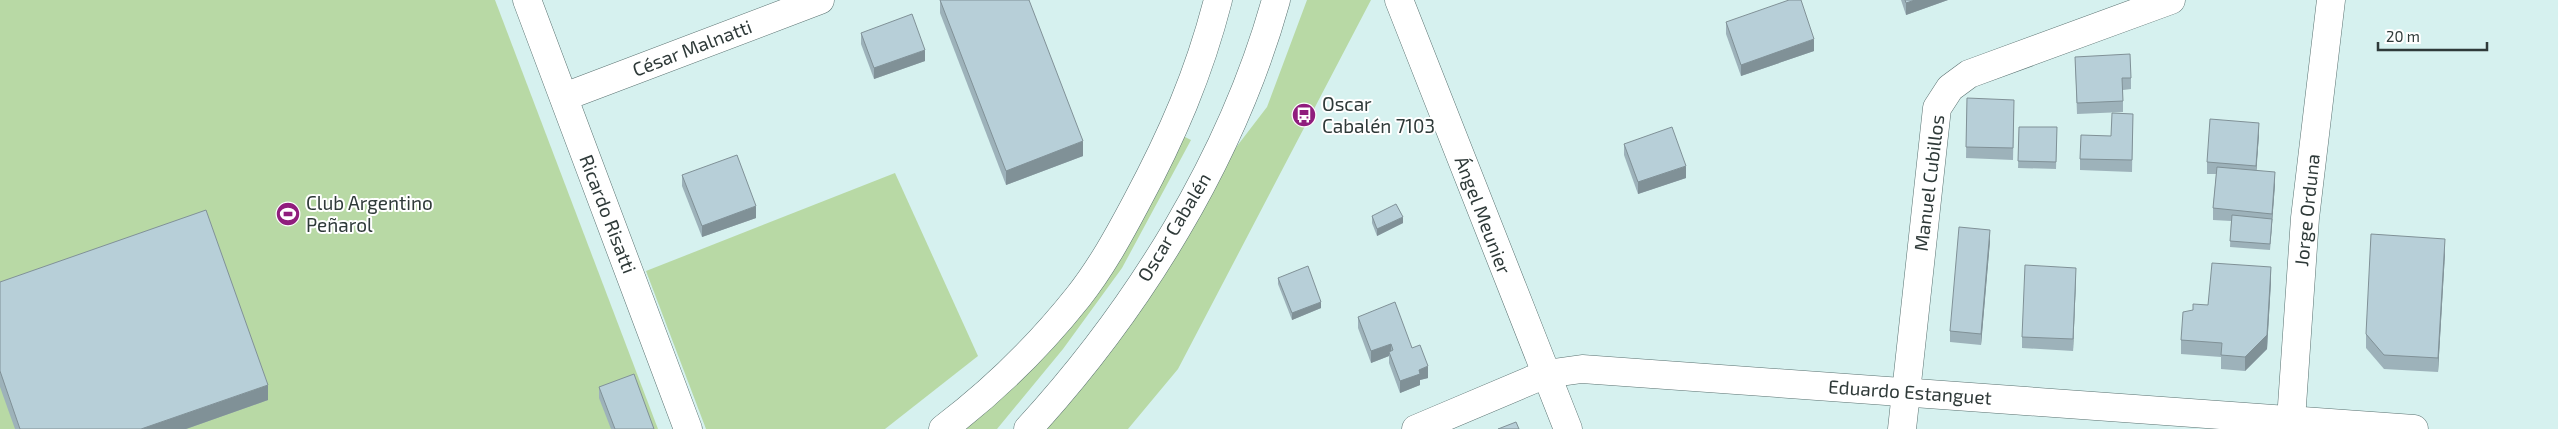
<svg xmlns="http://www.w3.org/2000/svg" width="2558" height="429" viewBox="0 0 2558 429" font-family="'Exo 2',sans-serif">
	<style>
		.green { fill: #b8d9a5 }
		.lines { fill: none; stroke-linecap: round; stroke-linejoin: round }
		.minor-casing { stroke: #597170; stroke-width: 29 }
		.secondary-casing { stroke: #597170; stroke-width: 29 }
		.minor { stroke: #fff; stroke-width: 28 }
		.secondary { stroke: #fff; stroke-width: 28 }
		.wall { fill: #9db2ba }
		.shaded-wall { fill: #809197 }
		.building { fill: #b7cfd8; stroke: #809197 }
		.labels { text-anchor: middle; stroke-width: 4; stroke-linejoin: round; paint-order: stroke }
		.street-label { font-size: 19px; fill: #2f3a39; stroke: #fff }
		.poi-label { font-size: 19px; fill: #2f3a39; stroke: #fff; text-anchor: start }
	</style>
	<rect width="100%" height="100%" fill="#d6f1ef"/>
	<g class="green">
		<path d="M 0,0 L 495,0 L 658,429 L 0,429 Z"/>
		<path d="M 1307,0 L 1371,0 L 1178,369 L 1128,429 L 1020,429 L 1267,107 Z"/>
		<path d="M 1175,132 L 1191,140 L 1122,268 L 1063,349 L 997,429 L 944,429 L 1047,343 Z"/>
		<path d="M 895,173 L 978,356 L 885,429 L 706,429 L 646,271 Z"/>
	</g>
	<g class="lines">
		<g class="minor-casing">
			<g id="minor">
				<path d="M 527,0 L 688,429"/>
				<path d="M 1399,0 L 1568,429"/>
				<path d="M 564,97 L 820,0"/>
				<path d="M 2291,420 L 2305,218 L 2331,0"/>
				<path d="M 943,429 C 993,391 1039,346 1078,297 C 1101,268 1119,235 1136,203 C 1172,136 1199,74 1218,0"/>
				<path d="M 1416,429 L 1546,374 L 1582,369 L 2414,429"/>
				<path d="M 1902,429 L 1937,108 L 1950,88 L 1969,74 L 2171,0"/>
			</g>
		</g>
		<g class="secondary-casing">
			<path id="secondary" d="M 1028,429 C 1138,309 1232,158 1276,0"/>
		</g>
		<use href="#minor" class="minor"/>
		<use href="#secondary" class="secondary"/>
	</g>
	<g class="wall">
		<path d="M 940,0 L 1083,156 L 1006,185 L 940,13 Z"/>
		<path d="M 1901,0 L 1948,0 L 1906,15 Z"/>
		<path d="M 1726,22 L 1814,51 L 1741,76 L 1726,34 Z"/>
		<path d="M 861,33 L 925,61 L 874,79 L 861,44 Z"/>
		<path d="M 2075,57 L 2131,78 L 2131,89 L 2123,90 L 2123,112 L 2077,114 Z"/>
		<path d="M 1967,98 L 2014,111 L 2013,160 L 1966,158 Z"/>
		<path d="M 2133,114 L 2132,172 L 2080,170 L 2080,159 L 2111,136 Z"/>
		<path d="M 2019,127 L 2057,127 L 2056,169 L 2018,168 Z"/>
		<path d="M 2259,134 L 2256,171 L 2275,184 L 2270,250 L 2230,247 L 2231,221 L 2213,220 L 2213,208 L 2216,174 L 2207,174 L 2207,162 Z"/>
		<path d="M 1624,144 L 1686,178 L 1638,194 L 1624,155 Z"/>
		<path d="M 682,175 L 756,218 L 702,237 L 682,186 Z"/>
		<path d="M 1372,216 L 1403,223 L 1377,236 L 1372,223 Z"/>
		<path d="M 1990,241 L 1981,345 L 1950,342 L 1950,331 Z"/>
		<path d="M 2445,253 L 2438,372 L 2384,369 L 2366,348 L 2366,334 Z"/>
		<path d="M 1278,278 L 1321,308 L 1292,320 L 1278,284 Z"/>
		<path d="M 2076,279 L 2073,351 L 2022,348 L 2022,337 Z"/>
		<path d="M 2271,281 L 2267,349 L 2245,371 L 2221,369 L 2221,357 L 2181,354 L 2181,340 L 2193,310 L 2208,305 Z"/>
		<path d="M 0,282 L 268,400 L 186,429 L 15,429 L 0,387 Z"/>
		<path d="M 1358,317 L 1412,348 L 1428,378 L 1420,380 L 1420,385 L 1400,393 L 1389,363 L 1389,356 L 1371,363 L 1358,328 Z"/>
		<path d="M 599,387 L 654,429 L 611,429 L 599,398 Z"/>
	</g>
	<g class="shaded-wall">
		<path d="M 1915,0 L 1948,0 L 1906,15 L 1906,3 Z"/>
		<path d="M 1814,39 L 1814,51 L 1741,76 L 1741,65 Z"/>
		<path d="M 925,50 L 925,61 L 874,79 L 874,68 Z"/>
		<path d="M 2259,123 L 2259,134 L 2256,177 L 2256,166 Z"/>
		<path d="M 1083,141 L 1083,156 L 1006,185 L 1006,171 Z"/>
		<path d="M 1686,166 L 1686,178 L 1638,194 L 1638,182 Z"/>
		<path d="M 2275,172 L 2275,184 L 2270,250 L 2272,214 Z"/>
		<path d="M 756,206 L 756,218 L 702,237 L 702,226 Z"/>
		<path d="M 1403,217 L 1403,223 L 1377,236 L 1377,229 Z"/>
		<path d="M 1990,230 L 1990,241 L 1981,345 L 1981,334 Z"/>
		<path d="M 2445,239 L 2445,253 L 2438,372 L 2438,358 Z"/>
		<path d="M 2271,267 L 2271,281 L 2267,349 L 2245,371 L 2245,357 Z"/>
		<path d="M 2076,268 L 2076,279 L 2073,351 L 2073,339 Z"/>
		<path d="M 1321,302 L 1321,308 L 1292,320 L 1292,313 Z"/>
		<path d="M 1391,344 L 1391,355 L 1389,352 L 1389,356 L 1371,363 L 1371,351 Z"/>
		<path d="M 1428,366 L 1428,378 L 1420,380 L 1420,385 L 1400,393 L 1400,381 L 1419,370 Z"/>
		<path d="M 268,385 L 268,400 L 186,429 L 141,429 Z"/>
	</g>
	<g class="building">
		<path d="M 940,0 L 1029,0 L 1083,141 L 1006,171 Z"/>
		<path d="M 1789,0 L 1801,0 L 1814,39 L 1741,65 L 1726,22 Z"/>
		<path d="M 1905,0 L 1915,0 L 1906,3 Z"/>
		<path d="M 912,14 L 925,50 L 874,68 L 861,33 Z"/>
		<path d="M 2130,54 L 2131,78 L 2122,78 L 2123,101 L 2077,103 L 2075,57 Z"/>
		<path d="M 1967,98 L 2014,100 L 2013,148 L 1966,147 Z"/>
		<path d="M 2112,113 L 2133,114 L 2132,160 L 2080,159 L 2081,135 L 2111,136 Z"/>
		<path d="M 2210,119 L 2259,123 L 2256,166 L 2207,162 Z"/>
		<path d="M 1672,127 L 1686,166 L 1638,182 L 1624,144 Z"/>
		<path d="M 2019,127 L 2057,127 L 2056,162 L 2018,161 Z"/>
		<path d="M 737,155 L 756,206 L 702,226 L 682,175 Z"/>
		<path d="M 2217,167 L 2275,172 L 2272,214 L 2213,208 Z"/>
		<path d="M 1396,204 L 1403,217 L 1377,229 L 1372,216 Z"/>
		<path d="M 206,210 L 268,385 L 141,429 L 20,429 L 0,371 L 0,282 Z"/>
		<path d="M 2232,215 L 2272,219 L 2270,244 L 2230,241 Z"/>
		<path d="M 1959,227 L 1990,230 L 1981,334 L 1950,331 Z"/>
		<path d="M 2371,234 L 2445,239 L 2438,358 L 2384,355 L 2366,334 Z"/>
		<path d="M 2212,263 L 2271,267 L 2267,335 L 2245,357 L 2221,355 L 2222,343 L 2181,340 L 2183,312 L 2193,310 L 2193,304 L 2208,305 Z"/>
		<path d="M 2025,265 L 2076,268 L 2073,339 L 2022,337 Z"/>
		<path d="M 1308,266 L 1321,302 L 1292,313 L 1278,278 Z"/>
		<path d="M 1395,302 L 1412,348 L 1420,345 L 1428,366 L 1419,370 L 1420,374 L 1400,381 L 1389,352 L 1393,350 L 1391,344 L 1371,351 L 1358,317 Z"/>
		<path d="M 634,374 L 654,429 L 615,429 L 599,387 Z"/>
		<path d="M 1516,422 L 1519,429 L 1498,429 Z"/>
	</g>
	<defs>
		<g id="bus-disc" transform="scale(1.25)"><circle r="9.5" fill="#901d7d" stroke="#fff"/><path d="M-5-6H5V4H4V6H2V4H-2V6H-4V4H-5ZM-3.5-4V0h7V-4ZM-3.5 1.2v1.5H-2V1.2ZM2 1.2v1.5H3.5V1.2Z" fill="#fff"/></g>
		<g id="stadium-disc" transform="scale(1.25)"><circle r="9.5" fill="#901d7d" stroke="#fff"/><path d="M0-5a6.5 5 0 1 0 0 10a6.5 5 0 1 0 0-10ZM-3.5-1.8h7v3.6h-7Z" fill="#fff"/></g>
	</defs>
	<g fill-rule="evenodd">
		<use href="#bus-disc" x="1304" y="115"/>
		<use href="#stadium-disc" x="288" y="214"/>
	</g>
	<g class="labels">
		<g class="street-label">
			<text transform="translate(692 48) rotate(-21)" y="7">César Malnatti</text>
			<text transform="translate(1929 183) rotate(-83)" y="7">Manuel Cubillos</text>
			<text transform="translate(2307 210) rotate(-84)" y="7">Jorge Orduna</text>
			<text transform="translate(608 214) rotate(69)" y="7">Ricardo Risatti</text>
			<text transform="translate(1483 215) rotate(69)" y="7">Ángel Meunier</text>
			<text transform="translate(1174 227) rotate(-59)" y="7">Oscar Cabalén</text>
			<text transform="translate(1910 392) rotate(4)" y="7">Eduardo Estanguet</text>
		</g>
		<g class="poi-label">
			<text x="1322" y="111">Oscar<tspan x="1322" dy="22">Cabalén 7103</tspan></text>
			<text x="306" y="210">Club Argentino<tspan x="306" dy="22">Peñarol</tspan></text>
		</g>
	</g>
	<path d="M2378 42v8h109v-8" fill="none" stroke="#2f3a39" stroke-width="2.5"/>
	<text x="2386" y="42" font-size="15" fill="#2f3a39" stroke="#ffffff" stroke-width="4" paint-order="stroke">20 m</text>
</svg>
